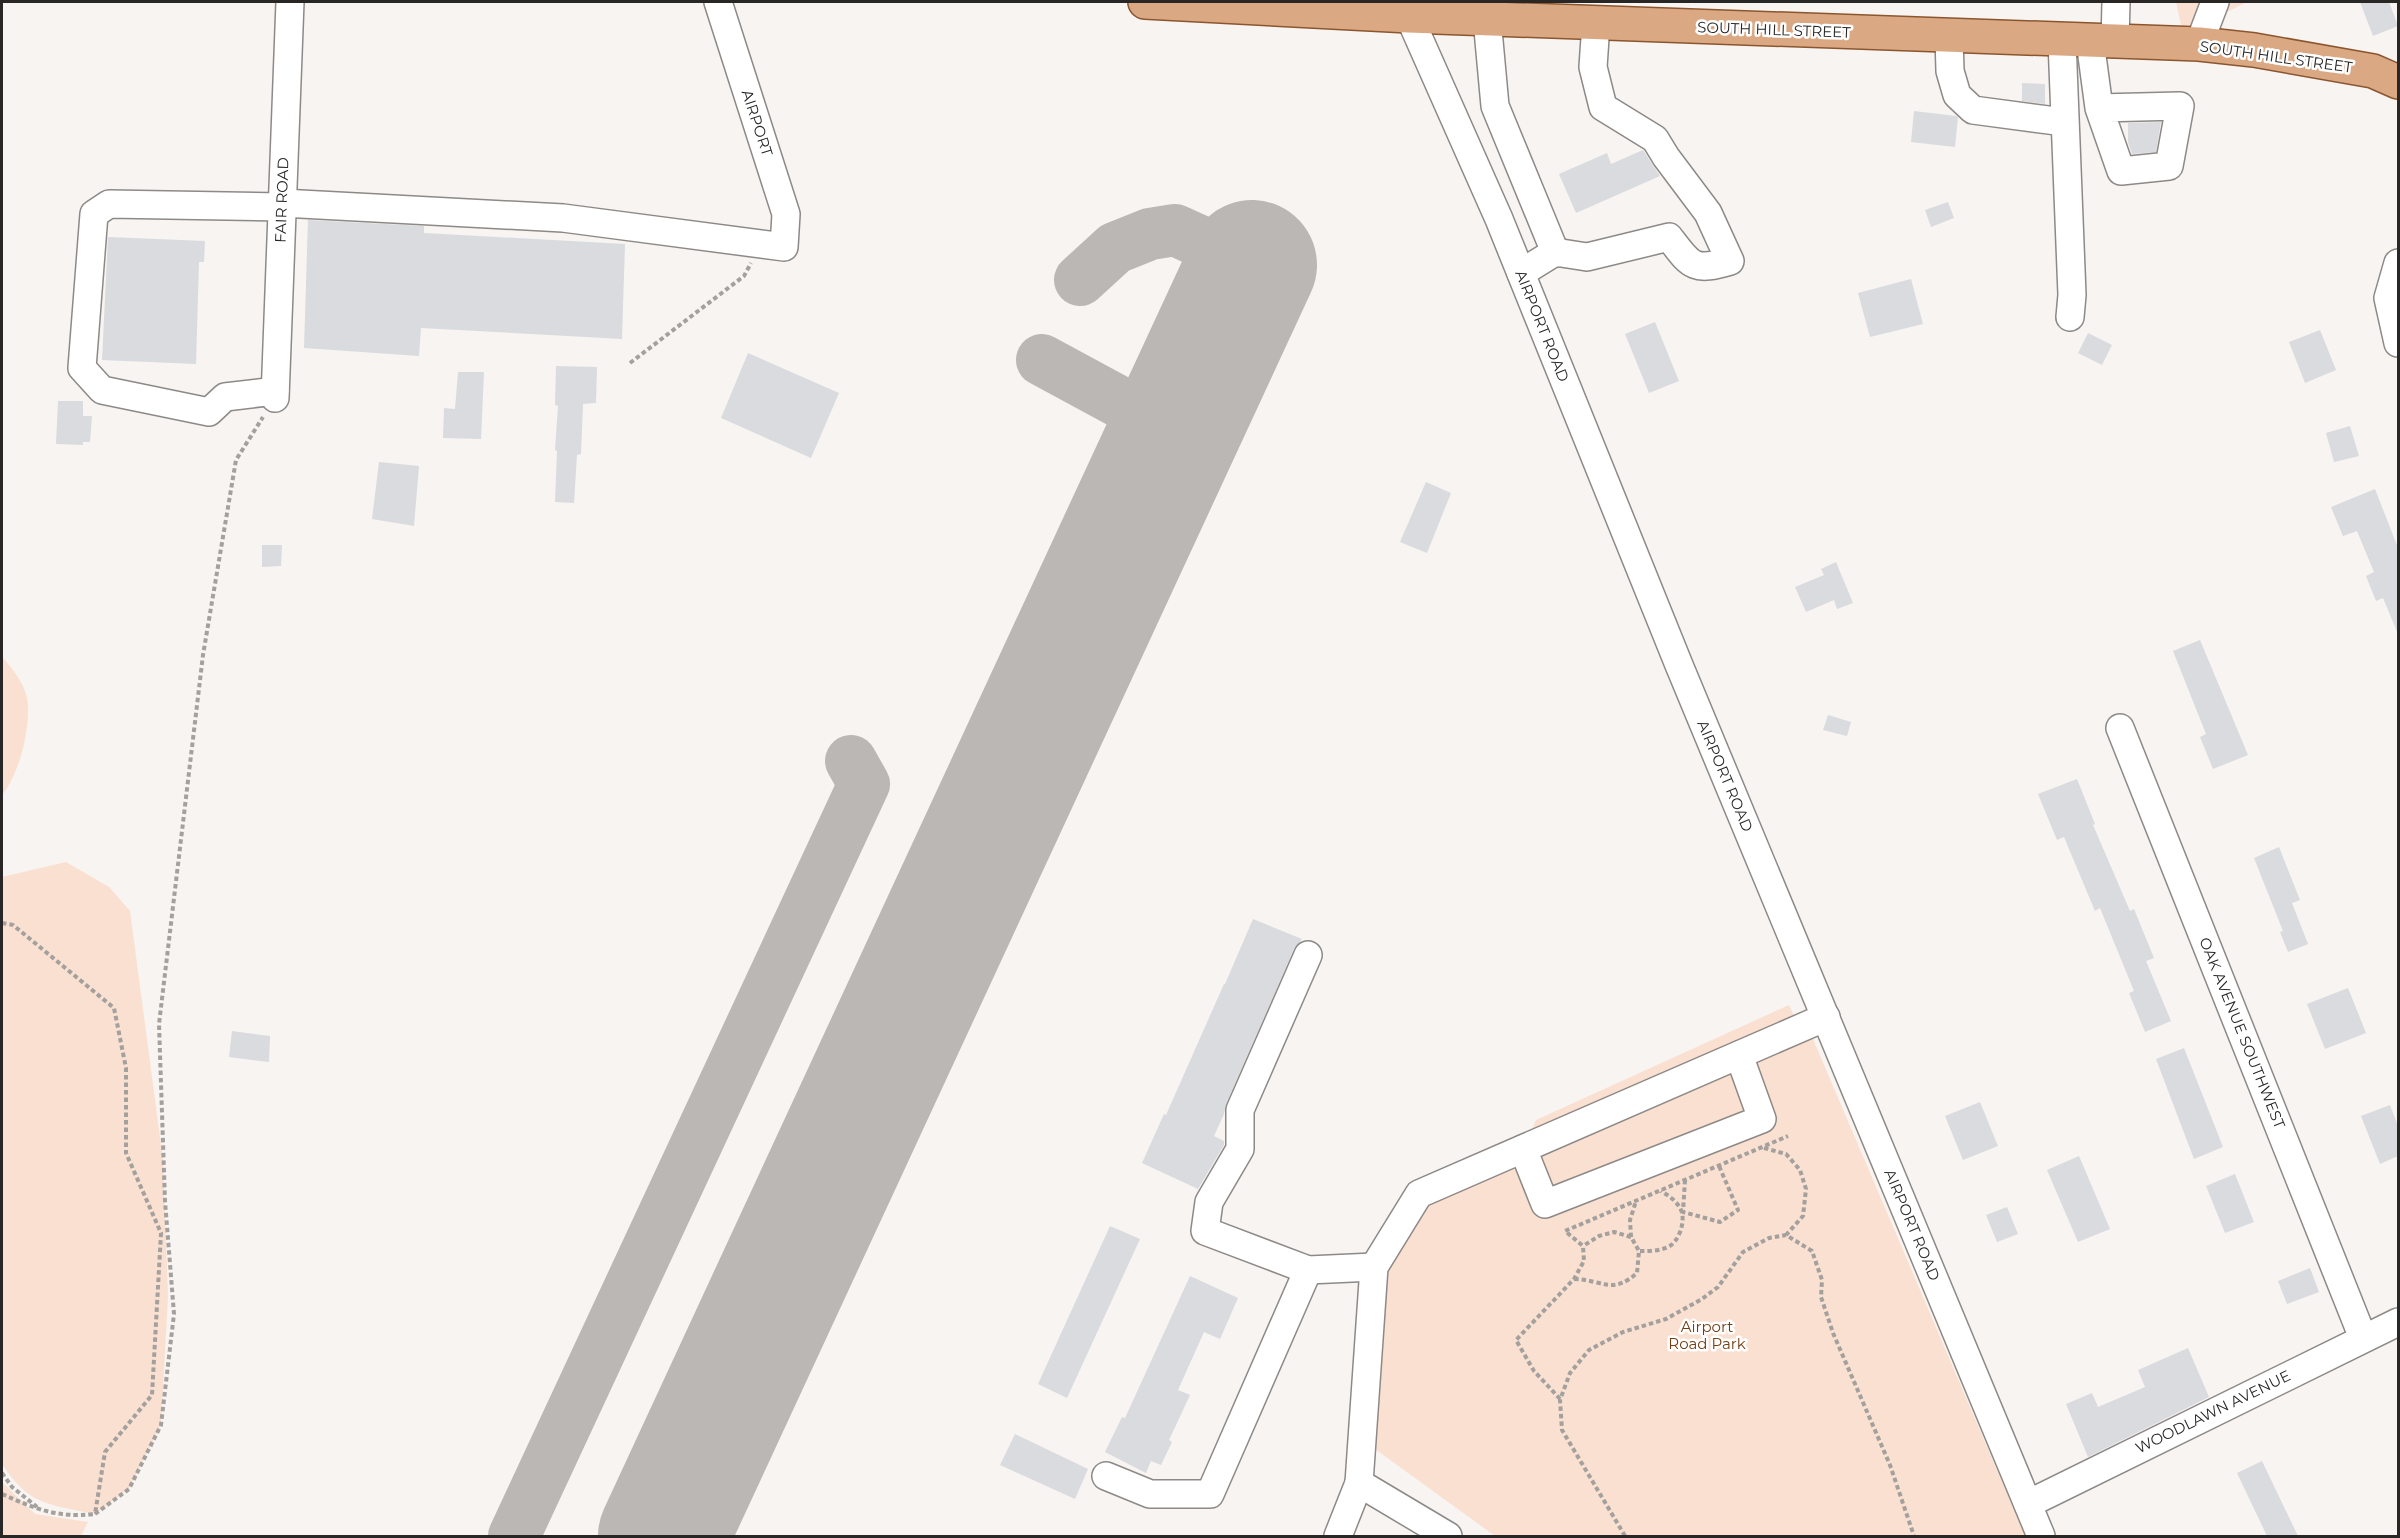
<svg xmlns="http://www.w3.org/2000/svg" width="2400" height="1538" viewBox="0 0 2400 1538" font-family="Montserrat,sans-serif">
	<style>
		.green { fill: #fae0d0 }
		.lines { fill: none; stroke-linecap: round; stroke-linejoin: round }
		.taxiway { stroke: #bab7b4; stroke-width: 52 }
		.runway { stroke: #bab7b4; stroke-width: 130 }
		.building { fill: #d9dbdf }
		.minor-casing { stroke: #8d8986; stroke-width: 30 }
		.major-casing { stroke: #8b562e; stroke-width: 36 }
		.path { stroke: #a3a09e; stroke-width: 4; stroke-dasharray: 4.5 3; stroke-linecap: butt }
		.minor { stroke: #fff; stroke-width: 27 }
		.major { stroke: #daa984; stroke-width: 33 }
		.labels { text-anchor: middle; stroke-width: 5; stroke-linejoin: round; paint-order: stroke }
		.street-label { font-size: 15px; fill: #282726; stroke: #fff }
		.park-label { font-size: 15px; fill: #743e13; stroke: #fff }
	</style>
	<rect width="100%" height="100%" fill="#f8f4f1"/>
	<g class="green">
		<path d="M 2176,2 L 2247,2 L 2183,34 Z"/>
		<path d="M 2,657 C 14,670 27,687 28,706 C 29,733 19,774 2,795 Z"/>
		<path d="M 66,862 L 109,887 L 130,911 L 163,1160 L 168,1296 L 161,1425 L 129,1489 L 95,1514 C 48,1504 30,1506 2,1464 L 2,877 Z"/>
		<path d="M 1789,1005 L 1799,1027 L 1807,1025 L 2025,1536 L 1495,1536 L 1375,1449 L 1381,1294 L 1405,1215 L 1529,1137 L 1536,1120 Z"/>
		<path d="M 2,1482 L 35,1514 L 88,1522 L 81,1536 L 2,1536 Z"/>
	</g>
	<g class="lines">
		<g class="taxiway">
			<path d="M 1080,280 L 1115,248 L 1150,234 L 1175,230 L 1252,265"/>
			<path d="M 1042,360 L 1175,432"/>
			<path d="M 514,1536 L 864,784 L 851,761"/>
		</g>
		<path class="runway" d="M 663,1536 L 1252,265"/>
	</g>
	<g class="building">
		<path d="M 2360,2 L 2389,2 L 2398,26 L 2373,36 Z"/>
		<path d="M 2022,83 L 2045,84 L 2045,104 L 2022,101 Z"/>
		<path d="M 1914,111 L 1956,116 L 1958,117 L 1955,147 L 1911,142 Z"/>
		<path d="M 2161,122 L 2156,152 L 2132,154 L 2128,142 L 2128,123 Z"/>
		<path d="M 1643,150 L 1660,176 L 1576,213 L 1559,174 L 1607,153 L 1611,164 Z"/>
		<path d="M 1948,202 L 1954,218 L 1931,227 L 1925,210 Z"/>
		<path d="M 308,220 L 424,226 L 424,233 L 625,244 L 622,339 L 421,328 L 419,356 L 304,348 Z"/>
		<path d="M 108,237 L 205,241 L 204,262 L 199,262 L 196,364 L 102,360 Z"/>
		<path d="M 1911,279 L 1923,324 L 1870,337 L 1858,293 Z"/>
		<path d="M 1655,322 L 1679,381 L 1649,393 L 1625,334 Z"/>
		<path d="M 2320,330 L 2336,370 L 2305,383 L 2289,342 Z"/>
		<path d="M 2088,333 L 2112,345 L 2102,365 L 2078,353 Z"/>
		<path d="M 748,353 L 839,393 L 811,458 L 721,418 Z"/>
		<path d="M 556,366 L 597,367 L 596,403 L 583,404 L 581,454 L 577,455 L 574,503 L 555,502 L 557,451 L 555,450 L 558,406 L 555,405 Z"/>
		<path d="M 458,372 L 484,372 L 481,439 L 443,438 L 444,408 L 455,409 Z"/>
		<path d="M 58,401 L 83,401 L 83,416 L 92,416 L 90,442 L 83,442 L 83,445 L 56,444 Z"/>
		<path d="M 2350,426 L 2359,456 L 2334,462 L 2326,433 Z"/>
		<path d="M 379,462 L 419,466 L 414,526 L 372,519 Z"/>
		<path d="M 1426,482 L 1451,493 L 1427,553 L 1400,542 Z"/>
		<path d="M 2375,489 L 2398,548 L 2398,634 L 2383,598 L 2376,601 L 2366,576 L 2374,572 L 2357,531 L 2343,536 L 2331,507 Z"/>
		<path d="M 262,545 L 282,545 L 281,566 L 262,567 Z"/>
		<path d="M 1836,562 L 1853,603 L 1837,609 L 1834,600 L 1806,612 L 1795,587 L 1824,575 L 1821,569 Z"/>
		<path d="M 2200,640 L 2248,755 L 2213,769 L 2200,737 L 2206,734 L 2173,651 Z"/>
		<path d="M 1828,715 L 1851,722 L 1847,736 L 1823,730 Z"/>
		<path d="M 2077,779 L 2095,824 L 2093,825 L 2130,911 L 2134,909 L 2154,958 L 2146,961 L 2171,1021 L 2145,1032 L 2129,993 L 2134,991 L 2100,908 L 2095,911 L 2064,837 L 2057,840 L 2038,794 Z"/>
		<path d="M 2279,847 L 2300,900 L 2292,903 L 2308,944 L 2288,952 L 2280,932 L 2283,931 L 2254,858 Z"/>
		<path d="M 1253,919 L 1302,939 L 1294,949 L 1226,1104 L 1224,1114 L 1214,1136 L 1224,1141 L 1224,1145 L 1198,1189 L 1142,1163 L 1164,1114 L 1166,1115 L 1224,984 L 1225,984 Z"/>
		<path d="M 2348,988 L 2366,1033 L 2325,1049 L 2307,1004 Z"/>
		<path d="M 232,1031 L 270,1036 L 269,1062 L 229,1057 Z"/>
		<path d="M 2184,1048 L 2223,1147 L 2194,1159 L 2156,1059 Z"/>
		<path d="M 1980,1102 L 1998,1146 L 1963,1160 L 1945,1116 Z"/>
		<path d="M 2390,1105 L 2398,1126 L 2398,1156 L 2380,1164 L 2361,1116 Z"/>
		<path d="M 2079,1156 L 2110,1229 L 2078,1242 L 2047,1170 Z"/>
		<path d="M 2235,1174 L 2254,1222 L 2225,1233 L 2206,1186 Z"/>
		<path d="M 2007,1207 L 2018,1234 L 1997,1242 L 1986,1215 Z"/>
		<path d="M 1110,1226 L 1140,1239 L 1067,1398 L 1038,1384 Z"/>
		<path d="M 2310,1268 L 2319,1292 L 2287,1304 L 2278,1281 Z"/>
		<path d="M 1190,1276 L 1238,1298 L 1220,1339 L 1204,1332 L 1178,1390 L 1190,1395 L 1169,1440 L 1172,1442 L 1161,1465 L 1151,1461 L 1146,1473 L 1105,1452 L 1122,1417 L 1125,1418 Z"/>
		<path d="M 2188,1348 L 2209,1397 L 2088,1457 L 2066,1404 L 2092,1393 L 2098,1407 L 2145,1387 L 2138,1370 Z"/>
		<path d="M 1015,1434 L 1088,1469 L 1075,1499 L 1000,1465 Z"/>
		<path d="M 2262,1461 L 2298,1536 L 2267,1536 L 2237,1473 Z"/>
	</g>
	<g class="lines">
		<g class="minor-casing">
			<g id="minor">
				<path d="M 1409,16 L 1499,219 L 1679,665 L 2041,1536"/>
				<path d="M 1487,19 L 1495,106 L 1555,252"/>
				<path d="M 1949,37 L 1950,71 L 1957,95 L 1973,110 L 2064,122"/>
				<path d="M 2062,41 L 2072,295 L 2070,317"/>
				<path d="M 2090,41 L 2099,108 L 2121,171 L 2169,166 L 2180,106 L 2099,108"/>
				<path d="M 2115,42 L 2116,2"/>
				<path d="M 2199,44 L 2215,2"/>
				<path d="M 282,203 L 563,218 L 784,247 L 786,214 L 718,2"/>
				<path d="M 2398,263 L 2388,298 L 2398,343"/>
				<path d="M 1521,273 L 1555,252 L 1587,257 L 1669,237 C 1691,266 1693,272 1730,261 L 1708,213 L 1666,157 L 1655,139 L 1603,107 L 1593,67 L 1596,23"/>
				<path d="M 275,391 L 225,397 L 209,412 L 102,390 L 82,368 L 94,214 L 109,204 L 282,207"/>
				<path d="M 275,398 L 290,2"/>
				<path d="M 2120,728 L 2363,1338"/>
				<path d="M 1308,955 L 1240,1110 L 1240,1149 L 1209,1202 L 1205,1231 L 1308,1270 L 1374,1267"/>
				<path d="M 1523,1149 L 1545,1204 L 1762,1119 L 1739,1055"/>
				<path d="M 1106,1476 L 1150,1494 L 1210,1494 L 1308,1270"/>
				<path d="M 2028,1504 L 2398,1322"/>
				<path d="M 1338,1536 L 1359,1483"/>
				<path d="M 1448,1536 L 1359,1483 L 1374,1267 L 1419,1194 L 1826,1017"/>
			</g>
		</g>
		<g class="major-casing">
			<path id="major" d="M 1145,2 L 1409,16 L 2199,44 L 2254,50 L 2373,71 L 2398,82"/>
		</g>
		<g class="path">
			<path d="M 630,363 L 744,276 L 751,263"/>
			<path d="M 2,923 L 13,925 L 114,1008 L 126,1068 L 126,1153 L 161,1233 L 152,1395 L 105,1452 L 95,1514"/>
			<path d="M 1764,1148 L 1786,1154 L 1800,1170 L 1806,1189 L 1803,1216 L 1786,1235"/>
			<path d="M 1685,1180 L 1683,1212 L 1720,1222 L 1738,1210 L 1719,1166"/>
			<path d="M 1631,1237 L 1630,1220 L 1636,1201"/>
			<path d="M 1640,1251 C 1649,1251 1659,1251 1668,1247 C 1679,1242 1686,1221 1681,1210 C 1677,1201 1669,1196 1661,1191"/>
			<path d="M 1574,1279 C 1603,1280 1612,1295 1637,1273 L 1639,1251 L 1631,1237 L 1614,1232 L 1599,1236 L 1583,1246"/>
			<path d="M 1560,1399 L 1534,1371 L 1516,1340 L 1574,1279 L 1584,1261 L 1583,1246 L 1565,1231 L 1788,1136"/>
			<path d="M 2,1473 L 12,1487 L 37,1507"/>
			<path d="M 2,1494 C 36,1509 56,1518 95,1514"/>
			<path d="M 95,1514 L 129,1489 L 161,1425 L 174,1314 L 165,1201 L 159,1024 L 203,655 L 236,460 L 263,417"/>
			<path d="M 1625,1536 L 1562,1430 L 1560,1400 L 1570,1373 L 1589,1350 L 1623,1332 L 1666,1319 L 1702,1299 L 1718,1287 L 1743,1252 L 1769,1238 L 1786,1235 L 1812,1251 L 1822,1280 L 1821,1297 L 1833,1333 L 1890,1465 L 1914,1536"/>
		</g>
		<use href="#minor" class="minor"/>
		<use href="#major" class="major"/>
	</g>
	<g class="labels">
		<g class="street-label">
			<text transform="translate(1774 30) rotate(2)" y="5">SOUTH HILL STREET</text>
			<text transform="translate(2276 57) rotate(8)" y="5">SOUTH HILL STREET</text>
			<text transform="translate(757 123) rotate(72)" y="5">AIRPORT</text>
			<text transform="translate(282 200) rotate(-88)" y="5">FAIR ROAD</text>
			<text transform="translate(1542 326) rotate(68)" y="5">AIRPORT ROAD</text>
			<text transform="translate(1725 776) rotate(67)" y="5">AIRPORT ROAD</text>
			<text transform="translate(2242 1033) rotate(68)" y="5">OAK AVENUE SOUTHWEST</text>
			<text transform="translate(1912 1225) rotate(67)" y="5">AIRPORT ROAD</text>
			<text transform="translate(2213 1412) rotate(-26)" y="5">WOODLAWN AVENUE</text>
		</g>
		<g class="park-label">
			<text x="1707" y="1332">Airport<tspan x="1707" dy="17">Road Park</tspan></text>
		</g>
	</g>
	<rect width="2400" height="1538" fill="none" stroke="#282726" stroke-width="6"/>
</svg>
